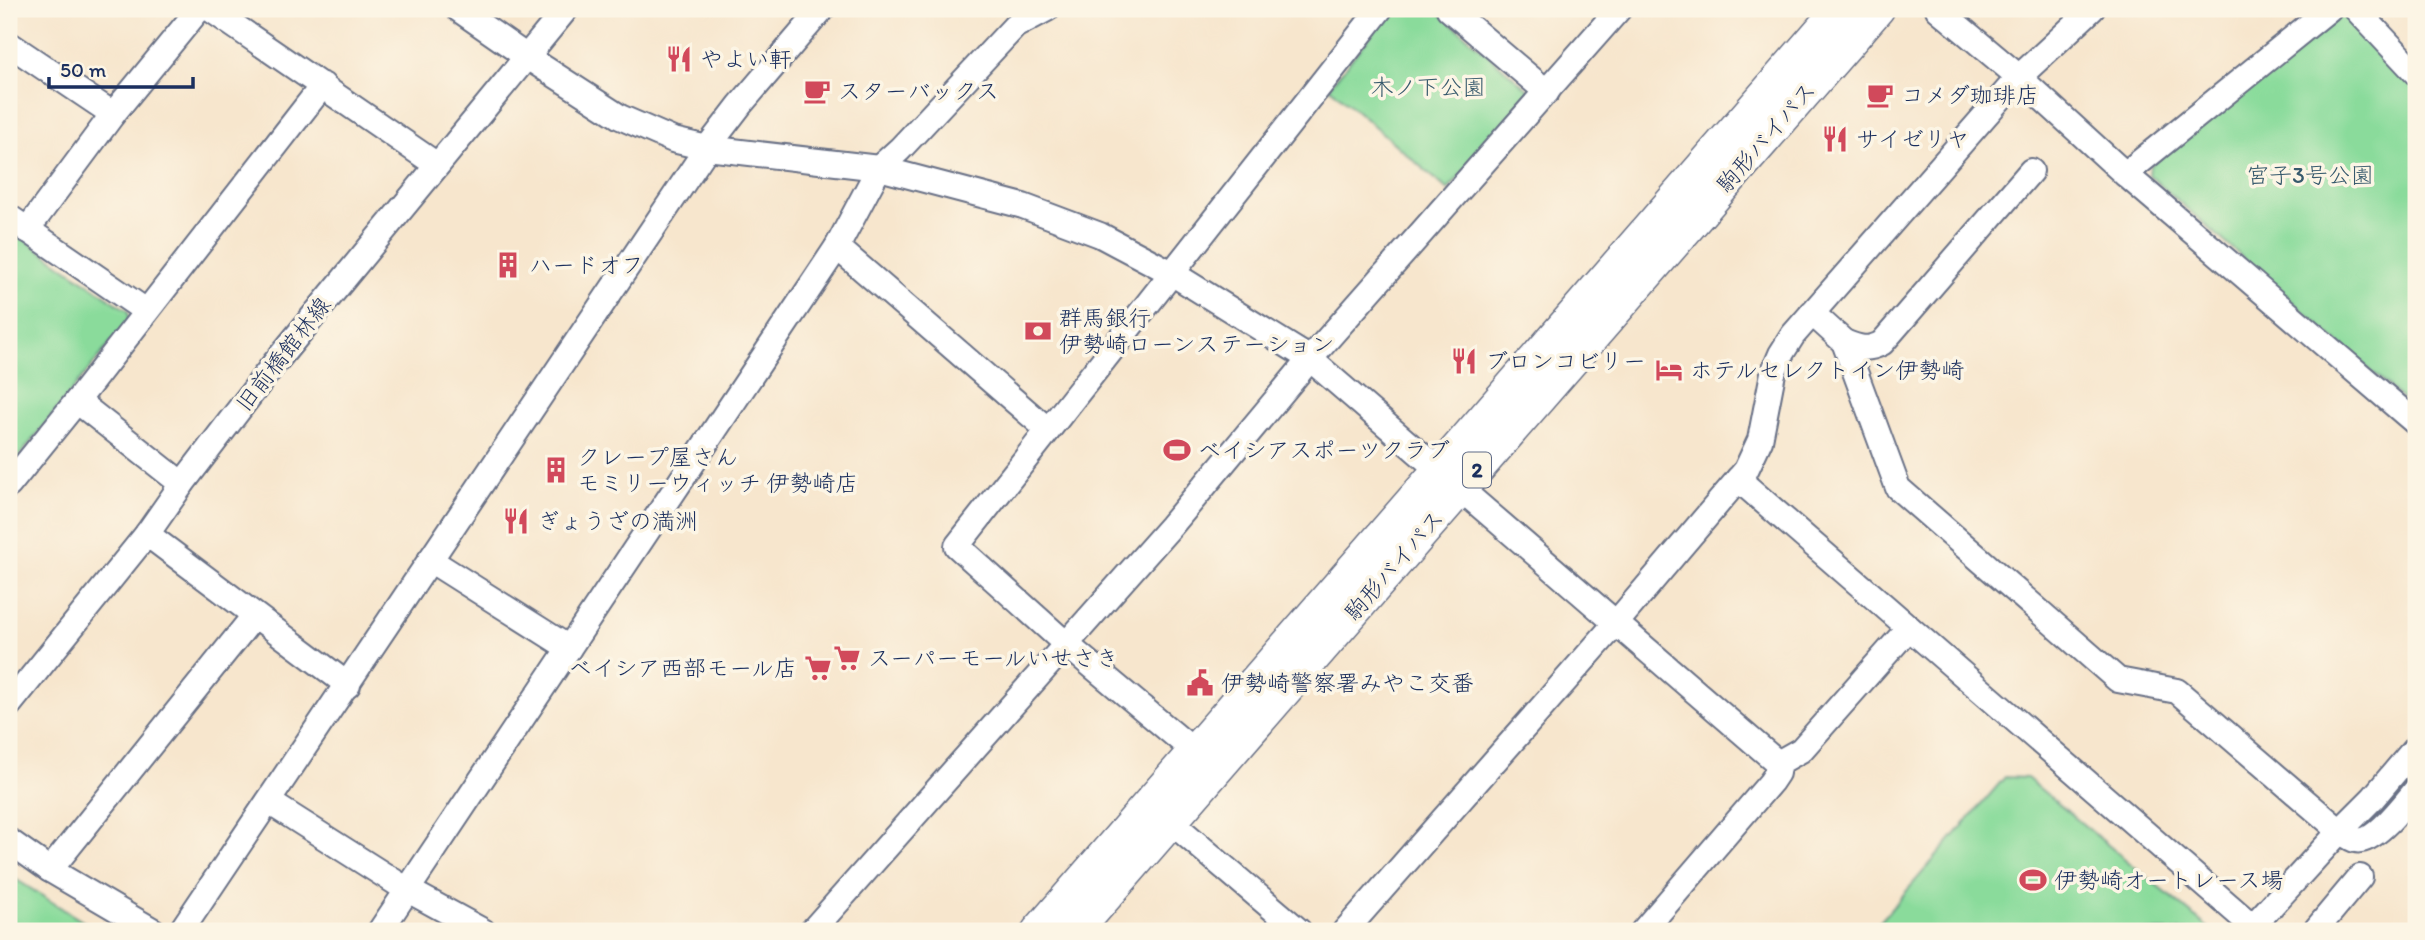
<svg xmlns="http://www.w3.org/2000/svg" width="2425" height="940" viewBox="0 0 2425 940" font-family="Itim,'Klee One',sans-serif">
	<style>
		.green { fill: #8adb9b; stroke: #52857c; stroke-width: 2 }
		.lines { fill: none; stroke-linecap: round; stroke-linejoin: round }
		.minor-casing { stroke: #686f85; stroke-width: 28 }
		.major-casing { stroke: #686f85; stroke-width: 35 }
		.minor { stroke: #fff; stroke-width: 24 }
		.major { stroke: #fff; stroke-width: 32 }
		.labels { text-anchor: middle; stroke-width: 7; stroke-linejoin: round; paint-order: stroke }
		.shield { fill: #fcf5e5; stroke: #5e6a86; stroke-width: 2 }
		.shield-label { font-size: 21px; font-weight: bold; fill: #1b2f5e }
		.poi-label { font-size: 23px; fill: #1b2f5e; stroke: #fcf5e5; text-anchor: start }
		.park-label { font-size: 23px; fill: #375a6d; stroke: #fcf5e5 }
		.street-label { font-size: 23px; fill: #1b2f5e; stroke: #fcf5e5 }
	</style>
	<rect width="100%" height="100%" fill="#fcf5e5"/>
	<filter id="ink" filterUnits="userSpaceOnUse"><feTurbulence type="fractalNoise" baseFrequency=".0143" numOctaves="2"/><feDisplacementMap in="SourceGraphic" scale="14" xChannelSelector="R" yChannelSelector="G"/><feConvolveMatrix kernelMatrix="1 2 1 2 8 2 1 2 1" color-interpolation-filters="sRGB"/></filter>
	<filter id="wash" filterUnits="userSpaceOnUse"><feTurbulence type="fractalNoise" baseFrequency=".00686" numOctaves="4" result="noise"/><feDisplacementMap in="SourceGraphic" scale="28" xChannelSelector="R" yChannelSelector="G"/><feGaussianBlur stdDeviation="1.57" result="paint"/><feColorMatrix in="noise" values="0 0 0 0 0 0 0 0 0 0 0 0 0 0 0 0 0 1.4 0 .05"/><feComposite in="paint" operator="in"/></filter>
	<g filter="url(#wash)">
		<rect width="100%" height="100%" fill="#f7e6cd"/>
		<g class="green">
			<path d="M 1392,9 L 1435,9 L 1531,92 L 1448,190 L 1329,87 Z"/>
			<path d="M 2340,14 L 2347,15 L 2416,87 L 2416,411 L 2149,175 L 2150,166 Z"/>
			<path d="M 9,229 L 128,311 L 129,320 L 9,469 Z"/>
			<path d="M 2005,777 L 2027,778 L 2212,931 L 1872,931 Z"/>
			<path d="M 9,875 L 98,931 L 9,931 Z"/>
		</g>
	</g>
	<g filter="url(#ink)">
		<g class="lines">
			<g class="minor-casing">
				<g id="minor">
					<path d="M 210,9 L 437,165"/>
					<path d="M 458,9 L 527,57 L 620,117 L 673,140 L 707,148 L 879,168 L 1023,206 L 1100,235 L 1170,272 L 1310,359 L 1778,763"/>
					<path d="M 1449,9 L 1547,92"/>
					<path d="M 1938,9 L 2019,77 L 2125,174 L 2416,423"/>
					<path d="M 2356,9 L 2416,73"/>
					<path d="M 9,44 L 113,114"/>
					<path d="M 2125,174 L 2329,9"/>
					<path d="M 9,217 L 146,311"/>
					<path d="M 27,230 L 113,114 L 199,9"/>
					<path d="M 837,247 L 1048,430"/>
					<path d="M 1812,313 L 1844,342 L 1898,488 L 2118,680 L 2177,691 L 2340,831 L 2252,927"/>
					<path d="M 1844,342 C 1859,348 1867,351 1882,343 L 2031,171"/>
					<path d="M 77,401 L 182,484"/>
					<path d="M 1738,479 L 2258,931"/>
					<path d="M 9,485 L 77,401 L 323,85"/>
					<path d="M 147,534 L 348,685"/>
					<path d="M 430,560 L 569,648"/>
					<path d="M 9,705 L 147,534 L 182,484 L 274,364 L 566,9"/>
					<path d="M 2416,747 L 2373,798 L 2340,831 C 2345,834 2350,839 2355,840 C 2374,845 2405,803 2416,790"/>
					<path d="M 1195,752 L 1066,644 L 957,546 L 1380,9"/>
					<path d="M 1778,763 L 1801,750 L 1909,628"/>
					<path d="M 269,802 L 406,889 L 483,931"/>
					<path d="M 1170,821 L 1299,931"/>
					<path d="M 9,841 L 50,870 L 154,931"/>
					<path d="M 50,870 L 254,616"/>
					<path d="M 181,931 L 707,148 L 740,105 L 822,9"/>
					<path d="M 380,931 L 837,247 L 879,168 L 900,149 L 1015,26 L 1047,9"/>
					<path d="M 812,931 L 1171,526 L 1310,359 L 1619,9"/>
					<path d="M 1345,931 L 1617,622 L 1746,470 L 1760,440 L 1773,373 L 1781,354 L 1793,335 L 2019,77 L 2092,9"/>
					<path d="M 1643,931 L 1771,782 L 1777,773 L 1778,763"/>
					<path d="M 2315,931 L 2360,877"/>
				</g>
			</g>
			<g class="major-casing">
				<g id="major">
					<path d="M 1038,931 L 1839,9"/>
					<path d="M 1076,931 L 1878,9"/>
				</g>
			</g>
			<use href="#minor" class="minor"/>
			<use href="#major" class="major"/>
		</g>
	</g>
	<defs>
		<g id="restaurant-bare" transform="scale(2.1)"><path d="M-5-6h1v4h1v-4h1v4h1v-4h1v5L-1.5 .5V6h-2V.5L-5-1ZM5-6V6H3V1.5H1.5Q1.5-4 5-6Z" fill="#d1495b" stroke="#fcf5e5" stroke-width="2.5" paint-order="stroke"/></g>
		<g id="cafe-bare" transform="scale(2.1)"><path d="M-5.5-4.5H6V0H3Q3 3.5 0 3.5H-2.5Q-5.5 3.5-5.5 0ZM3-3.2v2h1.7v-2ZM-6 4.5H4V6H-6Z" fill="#d1495b" stroke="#fcf5e5" stroke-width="2.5" paint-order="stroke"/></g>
		<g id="building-bare" transform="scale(2.1)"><path d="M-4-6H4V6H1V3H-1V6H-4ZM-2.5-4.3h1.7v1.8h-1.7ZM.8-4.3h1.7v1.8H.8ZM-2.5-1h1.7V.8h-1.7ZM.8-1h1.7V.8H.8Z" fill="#d1495b" stroke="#fcf5e5" stroke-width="2.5" paint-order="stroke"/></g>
		<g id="bank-bare" transform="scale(2.1)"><path d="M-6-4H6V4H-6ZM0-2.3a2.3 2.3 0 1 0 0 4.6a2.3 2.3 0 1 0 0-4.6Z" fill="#d1495b" stroke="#fcf5e5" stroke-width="2.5" paint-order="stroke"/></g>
		<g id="hotel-bare" transform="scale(2.1)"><path d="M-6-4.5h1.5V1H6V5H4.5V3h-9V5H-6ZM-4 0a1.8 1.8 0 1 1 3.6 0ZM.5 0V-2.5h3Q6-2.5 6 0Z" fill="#d1495b" stroke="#fcf5e5" stroke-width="2.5" paint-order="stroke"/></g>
		<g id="stadium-bare" transform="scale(2.1)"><path d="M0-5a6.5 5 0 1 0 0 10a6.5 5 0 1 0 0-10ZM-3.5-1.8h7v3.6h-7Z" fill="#d1495b" stroke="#fcf5e5" stroke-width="2.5" paint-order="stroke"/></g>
		<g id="supermarket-bare" transform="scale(2.1)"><path d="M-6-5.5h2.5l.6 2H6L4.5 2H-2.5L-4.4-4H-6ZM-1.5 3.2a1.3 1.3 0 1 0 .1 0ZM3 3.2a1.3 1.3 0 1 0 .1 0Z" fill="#d1495b" stroke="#fcf5e5" stroke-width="2.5" paint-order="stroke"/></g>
		<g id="civic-bare" transform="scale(2.1)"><path d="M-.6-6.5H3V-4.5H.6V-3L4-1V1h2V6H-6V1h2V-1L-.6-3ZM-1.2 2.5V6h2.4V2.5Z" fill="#d1495b" stroke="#fcf5e5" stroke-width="2.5" paint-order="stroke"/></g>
	</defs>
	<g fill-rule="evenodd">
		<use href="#restaurant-bare" x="679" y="59"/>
		<use href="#cafe-bare" x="817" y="91"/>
		<use href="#cafe-bare" x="1880" y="95"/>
		<use href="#restaurant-bare" x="1835" y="139"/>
		<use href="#building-bare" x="508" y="265"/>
		<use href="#bank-bare" x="1038" y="331"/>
		<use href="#restaurant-bare" x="1464" y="361"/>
		<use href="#hotel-bare" x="1669" y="370"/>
		<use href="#stadium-bare" x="1177" y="450"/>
		<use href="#building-bare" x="556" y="470"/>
		<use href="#restaurant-bare" x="516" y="521"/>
		<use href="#supermarket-bare" x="847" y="658"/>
		<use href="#supermarket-bare" x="818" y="668"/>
		<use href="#civic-bare" x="1200" y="683"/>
		<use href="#stadium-bare" x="2033" y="880"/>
	</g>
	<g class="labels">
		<rect class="shield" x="1463" y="452.5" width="28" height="35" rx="5"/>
		<g class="shield-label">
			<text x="1477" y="477">2</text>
		</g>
		<g class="poi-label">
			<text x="700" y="67">やよい軒</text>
			<text x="838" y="99">スターバックス</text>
			<text x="1901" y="103">コメダ珈琲店</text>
			<text x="1856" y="147">サイゼリヤ</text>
			<text x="529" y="273">ハードオフ</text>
			<text x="1059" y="326">群馬銀行<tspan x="1059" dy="26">伊勢崎ローンステーション</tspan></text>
			<text x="1485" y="369">ブロンコビリー</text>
			<text x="1690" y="378">ホテルセレクトイン伊勢崎</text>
			<text x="1198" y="458">ベイシアスポーツクラブ</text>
			<text x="577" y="465">クレープ屋さん<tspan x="577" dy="26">モミリーウィッチ 伊勢崎店</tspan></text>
			<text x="537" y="529">ぎょうざの満洲</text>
			<text x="868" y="666">スーパーモールいせさき</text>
			<text x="797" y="676" text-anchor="end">ベイシア西部モール店</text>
			<text x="1221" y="691">伊勢崎警察署みやこ交番</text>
			<text x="2054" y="888">伊勢崎オートレース場</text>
		</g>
		<g class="park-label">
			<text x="1428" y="95">木ノ下公園</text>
			<text x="2310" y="183">宮子3号公園</text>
		</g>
		<g class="street-label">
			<text transform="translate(1766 137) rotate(-49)" y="8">駒形バイパス</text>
			<text transform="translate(283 354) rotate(-52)" y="8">旧前橋館林線</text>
			<text transform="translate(1394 565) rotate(-49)" y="8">駒形バイパス</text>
		</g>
	</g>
	<rect width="2425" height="940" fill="none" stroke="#fcf5e5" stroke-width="35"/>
	<path d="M49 77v10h144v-10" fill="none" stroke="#1b2f5e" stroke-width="3.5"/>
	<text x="60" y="77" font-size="21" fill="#1b2f5e" stroke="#fcf5e5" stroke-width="5" paint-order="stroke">50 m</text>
</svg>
